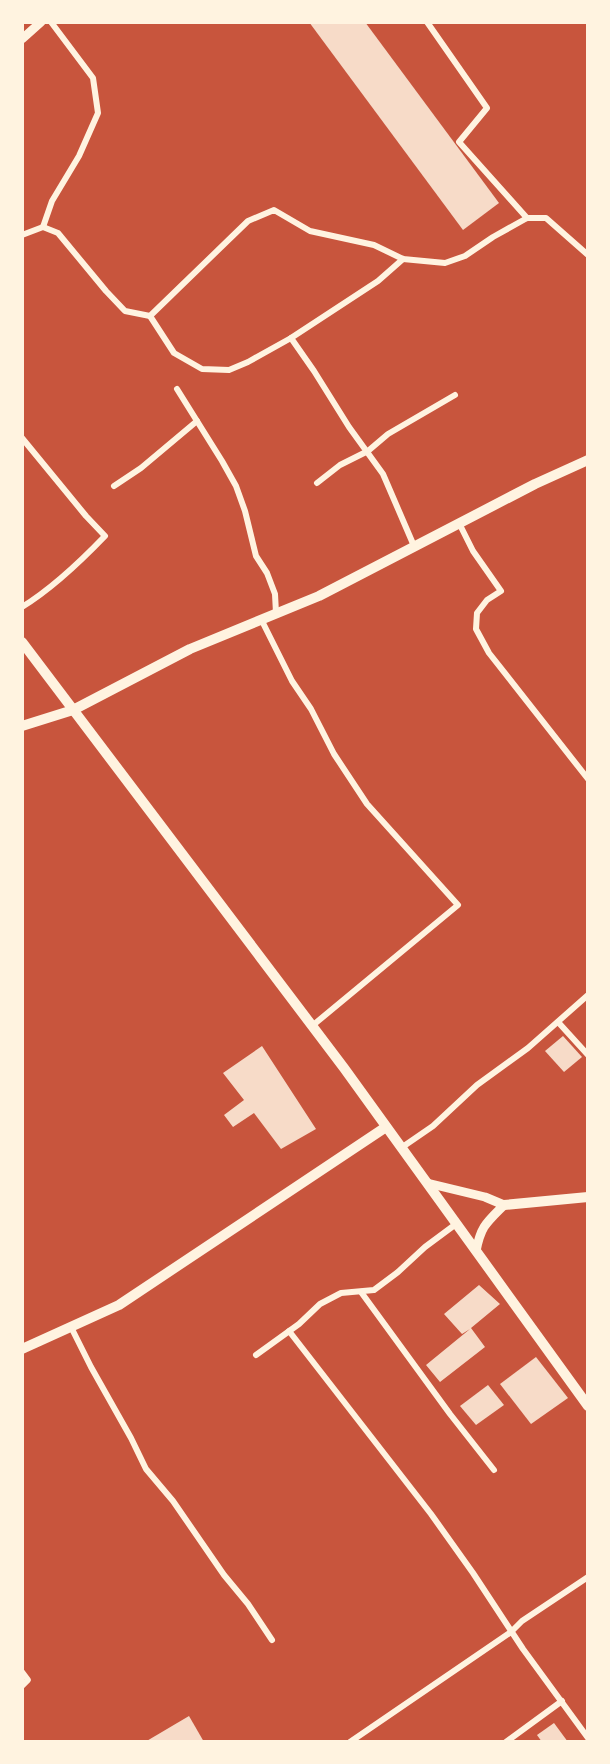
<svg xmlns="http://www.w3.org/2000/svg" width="610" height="1764" viewBox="0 0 610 1764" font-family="'Public Sans',sans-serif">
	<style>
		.building { fill: #f7dbc8 }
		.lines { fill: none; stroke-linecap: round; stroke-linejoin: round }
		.minor { stroke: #fff3e0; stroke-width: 6 }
		.tertiary { stroke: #fff3e0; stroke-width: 9 }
		.secondary { stroke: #fff3e0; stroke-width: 10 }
	</style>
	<rect width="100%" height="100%" fill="#c8553d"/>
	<g class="building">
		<path d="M 309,22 L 365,22 L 499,203 L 463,230 Z"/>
		<path d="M 563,1036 L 582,1057 L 564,1072 L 545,1051 Z"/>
		<path d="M 262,1046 L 316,1129 L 281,1149 L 254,1113 L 233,1127 L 224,1115 L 244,1100 L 223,1073 Z"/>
		<path d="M 479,1285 L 500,1304 L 471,1328 L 485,1347 L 440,1382 L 426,1365 L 470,1329 L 462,1334 L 444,1314 Z"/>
		<path d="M 536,1357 L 568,1398 L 531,1424 L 500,1384 Z"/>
		<path d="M 488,1385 L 504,1405 L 476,1425 L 460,1406 Z"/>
		<path d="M 189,1716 L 204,1742 L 145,1742 Z"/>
		<path d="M 554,1723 L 568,1742 L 542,1742 L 537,1735 Z"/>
	</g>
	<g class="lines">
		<g class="minor">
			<path d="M 427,22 L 487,108 L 459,142 L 527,218"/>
			<path d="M 43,227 L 52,201 L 79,156 L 98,113 L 93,78 L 51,22"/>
			<path d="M 22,235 L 43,227 L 58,233 L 106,291 L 125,311 L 150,316 L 248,221 L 274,210 L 310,231 L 374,245 L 403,259 L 445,263 L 465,256 L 493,237 L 527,218 L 546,218 L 588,255"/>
			<path d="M 150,316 L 174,353 L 202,369 L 229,370 L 248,362 L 291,338 L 378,281 L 403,259"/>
			<path d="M 291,338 L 314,371 L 349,427 L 383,474 L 414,546"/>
			<path d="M 177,389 L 222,461 L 236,486 L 245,511 L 256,556 L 267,573 L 275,594 L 276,613"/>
			<path d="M 22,438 L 86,516 L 105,536 C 80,562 53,588 22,607"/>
			<path d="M 317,483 L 340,465 L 368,451 L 388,434 L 455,395"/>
			<path d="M 114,486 L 141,468 L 197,421"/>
			<path d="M 459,523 L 473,551 L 501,591 L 487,600 L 477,613 L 476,629 L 489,653 L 588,779"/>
			<path d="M 261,619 L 292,681 L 311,709 L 334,754 L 367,804 L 458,905 L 312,1026"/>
			<path d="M 558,1022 L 588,1055"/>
			<path d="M 401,1148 L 433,1126 L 477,1085 L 528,1048 L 588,995"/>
			<path d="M 361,1292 L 450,1414 L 494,1470"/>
			<path d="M 71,1327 L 91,1367 L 131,1438 L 146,1469 L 173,1501 L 224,1575 L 248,1604 L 272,1640"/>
			<path d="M 289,1331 L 431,1514 L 473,1573 L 523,1649 L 588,1738"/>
			<path d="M 256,1355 L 299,1324 L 320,1304 L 341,1293 L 374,1290 L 398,1272 L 425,1247 L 456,1224"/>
			<path d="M 22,1672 L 28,1680 L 22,1686"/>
			<path d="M 350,1742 L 511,1632 L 522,1621 L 588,1577"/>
			<path d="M 506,1742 L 562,1701"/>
		</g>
		<g class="tertiary">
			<path d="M 22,39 L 41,22"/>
			<path d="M 427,1183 L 485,1197 L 504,1205 C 486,1223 481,1226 476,1251"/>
		</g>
		<g class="secondary">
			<path d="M 22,642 L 344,1068 L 588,1406"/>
			<path d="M 22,726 L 73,710 L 190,649 L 319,596 L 535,484 L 588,460"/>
			<path d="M 504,1205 L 588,1197"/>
			<path d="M 22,1349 L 119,1305 L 386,1127"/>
		</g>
	</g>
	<rect width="610" height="1764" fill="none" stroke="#fff3e0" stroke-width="48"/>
</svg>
